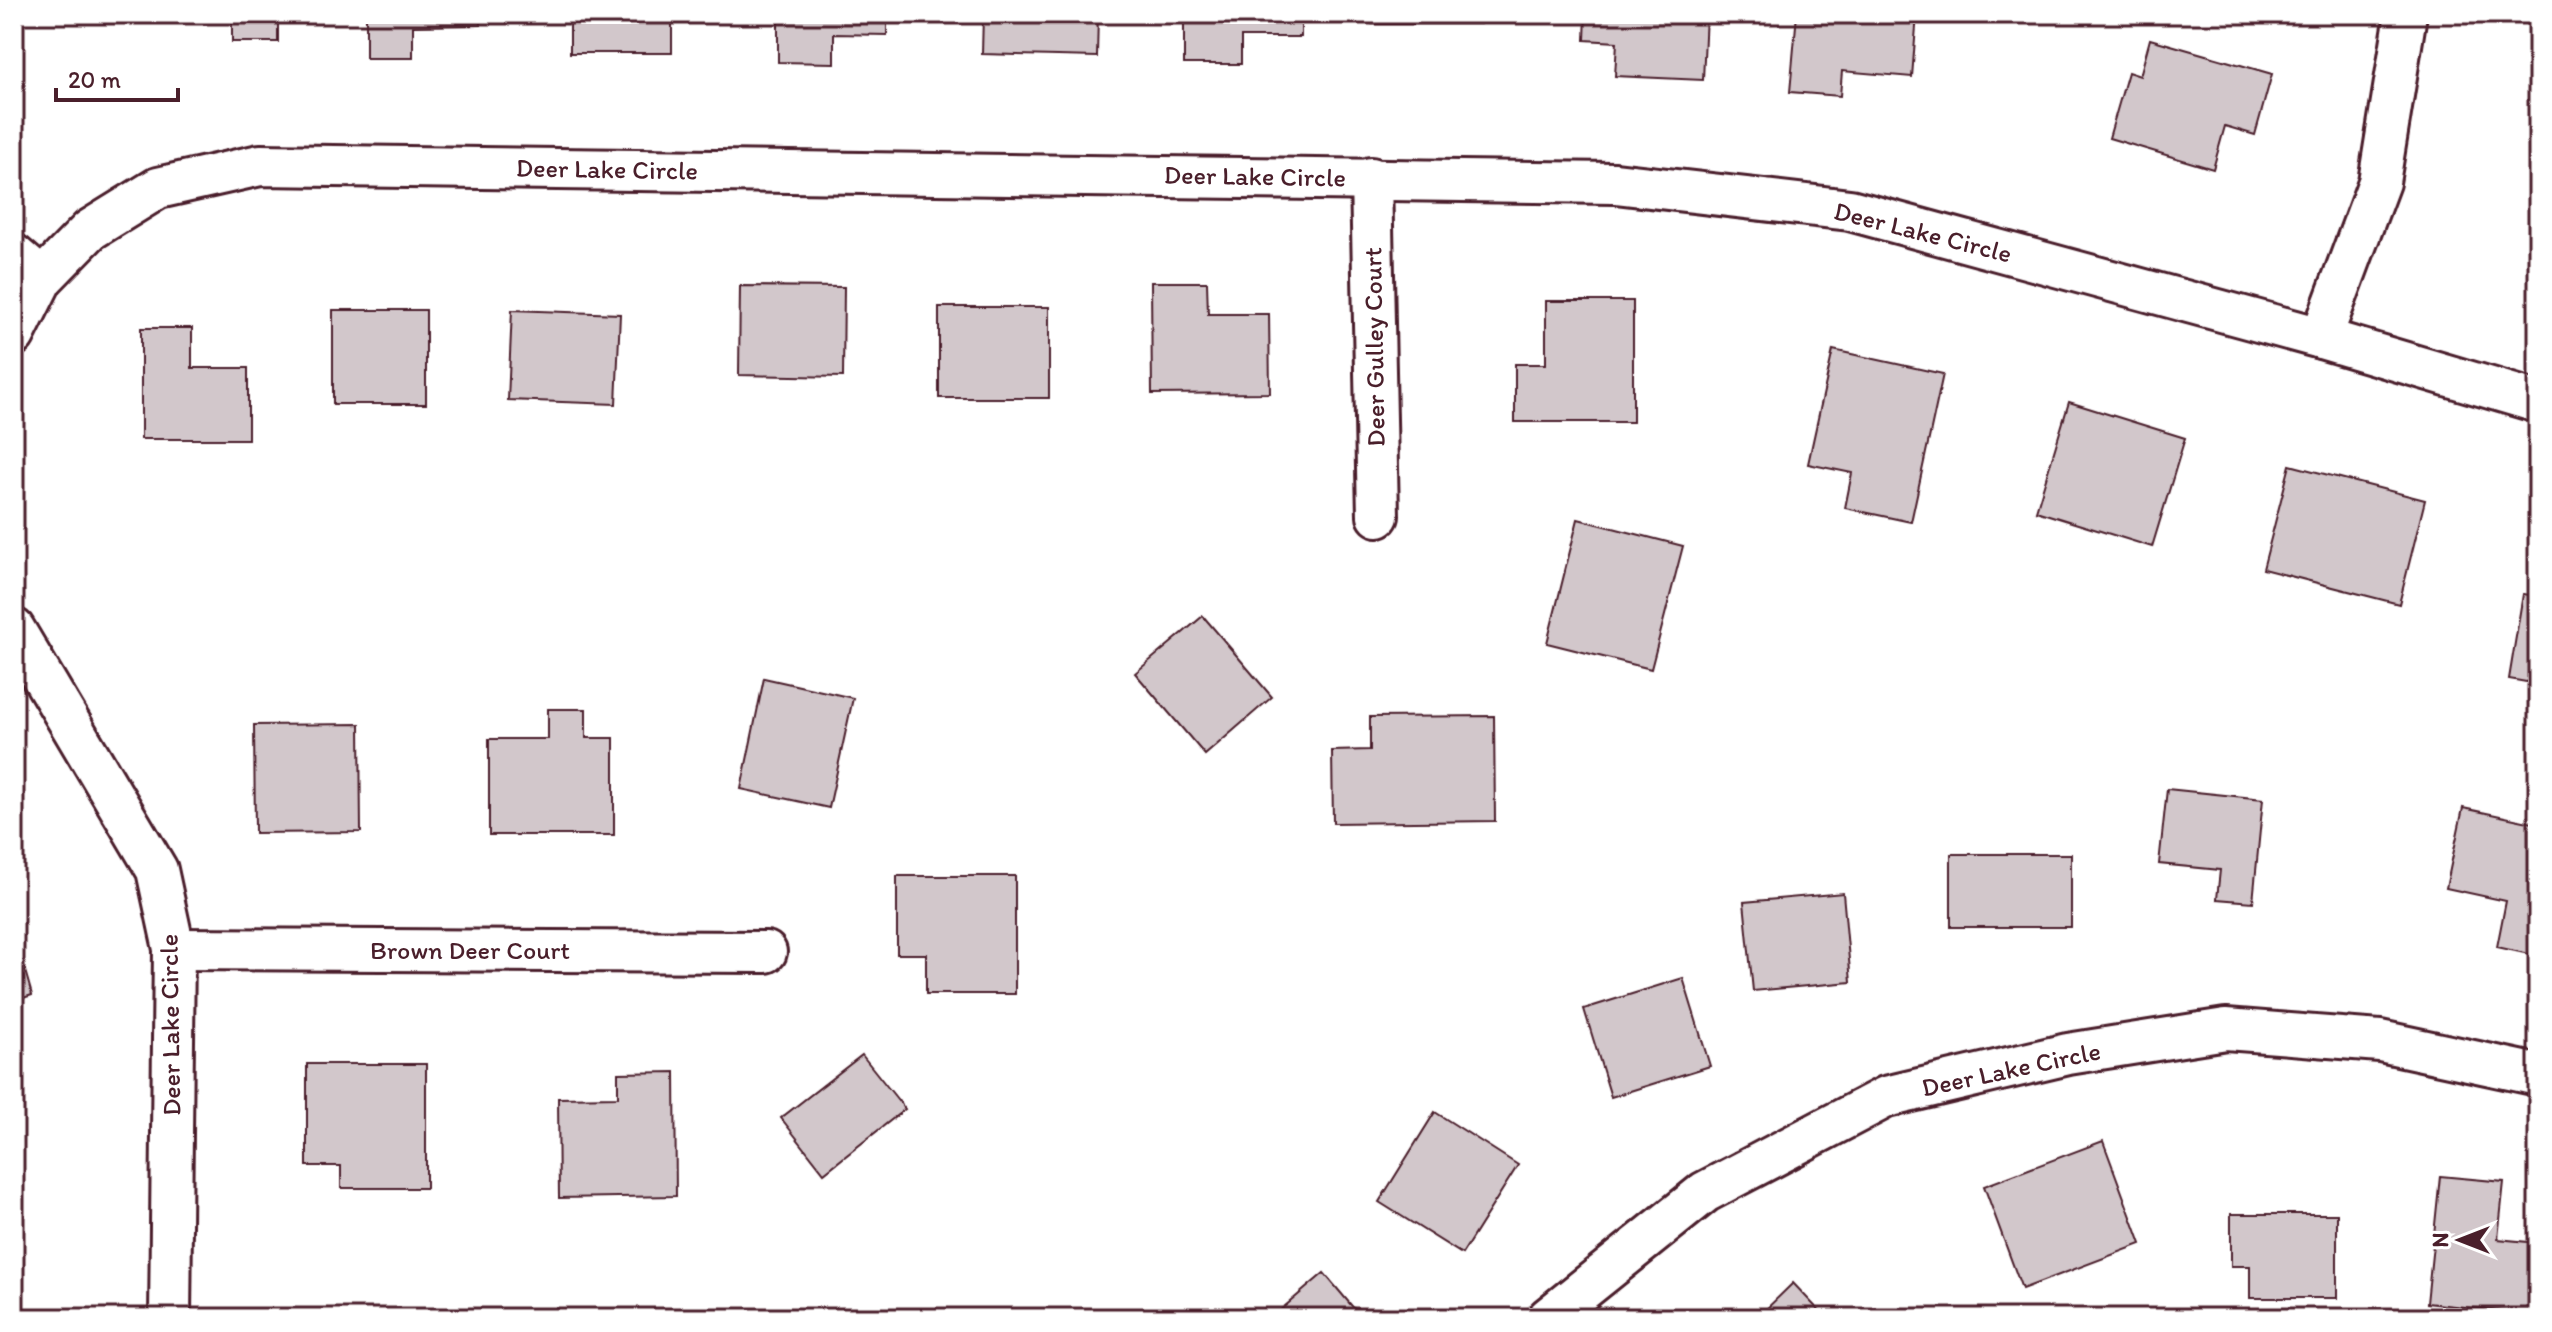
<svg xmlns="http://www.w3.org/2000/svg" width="2552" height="1332" viewBox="0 0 2552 1332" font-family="Itim,sans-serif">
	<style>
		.building { fill: #d2c7cb; stroke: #4a1f2b; stroke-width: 2 }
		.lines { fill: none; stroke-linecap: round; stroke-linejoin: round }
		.street-casing { stroke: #4a1f2b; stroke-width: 46 }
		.street { stroke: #fff; stroke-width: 40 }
		.labels { text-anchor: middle; stroke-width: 6; stroke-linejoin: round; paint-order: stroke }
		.street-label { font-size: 26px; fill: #4a1f2b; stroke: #fff }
	</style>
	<rect width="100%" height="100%" fill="#fff"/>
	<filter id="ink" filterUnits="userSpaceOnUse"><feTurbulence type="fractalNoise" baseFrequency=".0125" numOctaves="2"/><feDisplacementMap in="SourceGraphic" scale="16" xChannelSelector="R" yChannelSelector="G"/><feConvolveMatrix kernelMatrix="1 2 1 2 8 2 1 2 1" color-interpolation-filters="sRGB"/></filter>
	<g filter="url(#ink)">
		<g class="building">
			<path d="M 278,14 L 278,42 L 232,42 L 232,15 L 177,15 Z"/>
			<path d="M 366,14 L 481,14 L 481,25 L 413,26 L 413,58 L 366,58 Z"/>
			<rect x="570" y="14" width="102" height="39"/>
			<path d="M 778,14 L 887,14 L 887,35 L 834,34 L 834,63 L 778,62 Z"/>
			<path d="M 983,14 L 1098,14 L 1097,57 L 982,54 Z"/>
			<path d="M 1184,14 L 1301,14 L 1301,37 L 1241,37 L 1241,64 L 1184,64 Z"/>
			<rect x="1372" y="14" width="108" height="10"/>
			<path d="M 1586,14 L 1706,14 L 1703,80 L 1615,76 L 1617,42 L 1585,40 Z"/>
			<path d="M 1797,14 L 1917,14 L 1912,77 L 1842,71 L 1840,96 L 1790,92 Z"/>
			<path d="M 2150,39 L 2272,74 L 2255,135 L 2225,126 L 2213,169 L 2109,138 L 2128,72 L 2140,76 Z"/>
			<path d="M 1151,282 L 1207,282 L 1208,314 L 1269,314 L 1270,393 L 1152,394 Z"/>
			<path d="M 740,286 L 844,287 L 843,377 L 739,375 Z"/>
			<path d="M 1546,301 L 1633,301 L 1633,422 L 1515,422 L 1515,364 L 1546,364 Z"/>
			<rect x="939" y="307" width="110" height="91"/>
			<rect x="333" y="310" width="93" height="94"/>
			<path d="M 512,310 L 620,314 L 616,404 L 508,400 Z"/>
			<path d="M 141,328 L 192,328 L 192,368 L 248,368 L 248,439 L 141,439 Z"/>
			<path d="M 1833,350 L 1943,374 L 1911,522 L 1845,508 L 1852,473 L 1808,464 Z"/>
			<path d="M 2069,402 L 2185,438 L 2152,547 L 2036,511 Z"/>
			<path d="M 2290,465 L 2425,500 L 2399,604 L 2263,569 Z"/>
			<path d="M 1578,519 L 1683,546 L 1651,669 L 1547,643 Z"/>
			<path d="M 2523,594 L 2538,596 L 2538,684 L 2509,679 Z"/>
			<path d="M 1203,616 L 1272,697 L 1205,755 L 1135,673 Z"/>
			<path d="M 764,678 L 853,698 L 829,808 L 741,789 Z"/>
			<path d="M 548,709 L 586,709 L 586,738 L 614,738 L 614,835 L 489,835 L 489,739 L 548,739 Z"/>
			<path d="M 1494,716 L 1495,821 L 1333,823 L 1332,751 L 1370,750 L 1370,717 Z"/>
			<path d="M 360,724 L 361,832 L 255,833 L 254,725 Z"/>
			<path d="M 2167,789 L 2263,799 L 2253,902 L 2217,899 L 2220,870 L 2159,864 Z"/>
			<path d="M 2463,808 L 2538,824 L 2538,956 L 2497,947 L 2506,901 L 2446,888 Z"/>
			<rect x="1951" y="854" width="120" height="73"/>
			<path d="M 897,876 L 1015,876 L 1015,994 L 926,994 L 926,954 L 897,954 Z"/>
			<path d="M 1843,893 L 1851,982 L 1753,991 L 1744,902 Z"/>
			<path d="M 14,932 L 32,995 L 14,1001 Z"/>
			<path d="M 1683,978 L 1710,1066 L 1611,1097 L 1584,1009 Z"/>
			<path d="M 862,1055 L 905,1109 L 824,1173 L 781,1118 Z"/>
			<path d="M 307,1064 L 426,1064 L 426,1188 L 341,1188 L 341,1166 L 307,1166 Z"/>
			<path d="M 675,1072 L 676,1196 L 559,1198 L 558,1098 L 618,1097 L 618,1073 Z"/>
			<path d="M 1435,1112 L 1518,1165 L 1462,1254 L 1379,1202 Z"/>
			<path d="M 2103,1141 L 2141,1244 L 2022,1289 L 1984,1186 Z"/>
			<path d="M 2440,1176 L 2504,1182 L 2498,1239 L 2538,1243 L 2538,1315 L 2427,1303 Z"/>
			<path d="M 2231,1214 L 2337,1214 L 2337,1298 L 2250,1298 L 2250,1266 L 2231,1266 Z"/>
			<path d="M 1324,1273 L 1362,1318 L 1271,1318 Z"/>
			<path d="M 1793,1283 L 1826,1318 L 1757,1318 Z"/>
		</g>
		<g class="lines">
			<g class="street-casing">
				<g id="street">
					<path d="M 1371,178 L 1378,516"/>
					<path d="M 14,255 L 42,279"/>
					<path d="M 14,335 L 42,279 L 90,230 L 158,188 L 260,165 L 1615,183 L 1850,210 L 2321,338 L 2538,402"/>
					<path d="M 2321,338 L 2379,182 L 2406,14"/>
					<path d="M 14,629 L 157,870 L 174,949 L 170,1318"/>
					<path d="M 174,949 L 766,952"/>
					<path d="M 1548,1318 L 1705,1192 L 1886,1097 L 2068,1054 L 2226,1029 L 2380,1041 L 2538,1075"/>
				</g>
			</g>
			<use href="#street" class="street"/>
		</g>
	</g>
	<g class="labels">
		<g class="street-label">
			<text transform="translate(607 169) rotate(1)" y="9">Deer Lake Circle</text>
			<text transform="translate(1255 176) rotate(1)" y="9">Deer Lake Circle</text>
			<text transform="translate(1923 232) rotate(14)" y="9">Deer Lake Circle</text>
			<text transform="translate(1374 347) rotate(-91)" y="9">Deer Gulley Court</text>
			<text x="470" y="959">Brown Deer Court</text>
			<text transform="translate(170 1025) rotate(-91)" y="9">Deer Lake Circle</text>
			<text transform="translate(2011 1069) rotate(-12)" y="9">Deer Lake Circle</text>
		</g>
	</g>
	<rect width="2552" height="1332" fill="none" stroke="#fff" stroke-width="48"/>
	<rect x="24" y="24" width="2504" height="1284" fill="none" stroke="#4a1f2b" stroke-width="3" filter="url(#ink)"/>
	<g transform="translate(2460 1240) rotate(270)" stroke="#ffffff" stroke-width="6" paint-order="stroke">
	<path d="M0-6L14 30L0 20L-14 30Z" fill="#4a1f2b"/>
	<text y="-12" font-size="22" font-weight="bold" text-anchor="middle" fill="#4a1f2b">N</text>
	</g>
	<path d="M56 88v12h122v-12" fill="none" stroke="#4a1f2b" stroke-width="4"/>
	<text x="68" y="88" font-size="24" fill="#4a1f2b" stroke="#ffffff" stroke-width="6" paint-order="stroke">20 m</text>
</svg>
